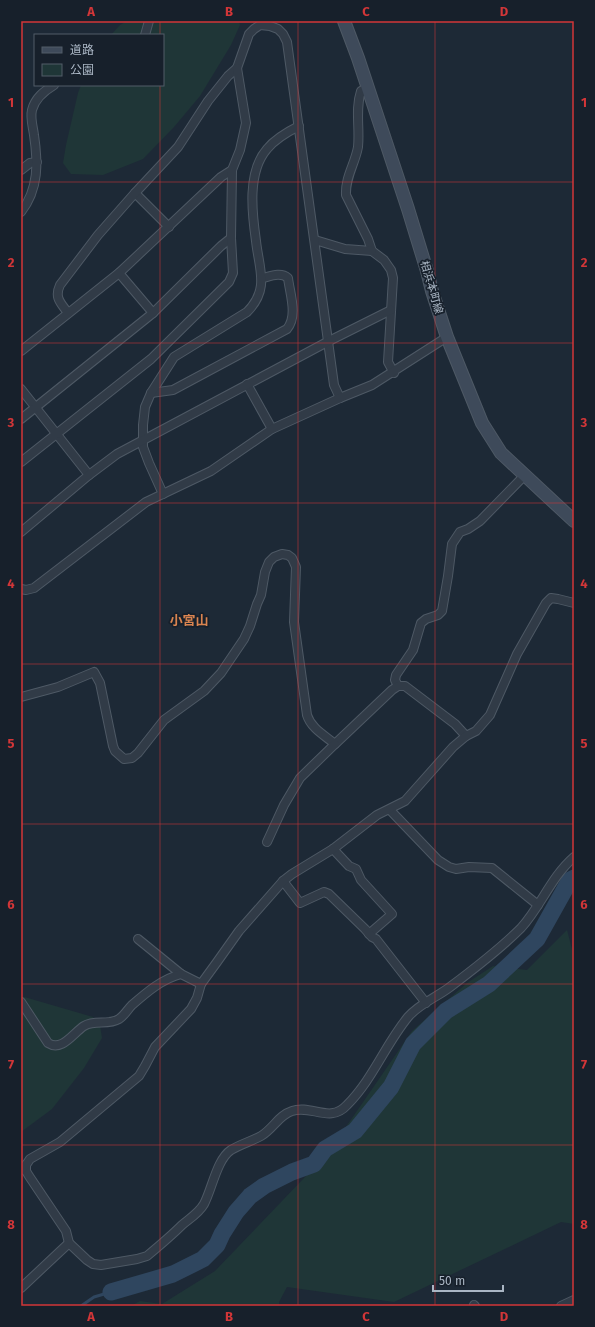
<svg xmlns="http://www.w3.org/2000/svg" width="595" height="1327" viewBox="0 0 595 1327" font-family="'Fira Sans','Noto Sans JP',sans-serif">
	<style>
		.green { fill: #1f3637 }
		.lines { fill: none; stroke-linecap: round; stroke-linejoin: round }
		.stream { stroke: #2f465f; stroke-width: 3 }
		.river { stroke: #2f465f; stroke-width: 17 }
		.street-casing { stroke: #4e5965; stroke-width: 10 }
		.secondary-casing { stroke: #4e5965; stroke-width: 14 }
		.street { stroke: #313b47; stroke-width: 8 }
		.secondary { stroke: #3e4a5a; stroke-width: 12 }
		.grid { fill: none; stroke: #d23638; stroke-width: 1; stroke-opacity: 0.55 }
		.labels { text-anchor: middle; stroke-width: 3.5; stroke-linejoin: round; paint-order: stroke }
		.street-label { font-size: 11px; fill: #aab6c4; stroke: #17202b }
		.quarter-label { font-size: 13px; font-weight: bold; fill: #d98450; stroke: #17202b }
		.neatline { fill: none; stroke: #d23638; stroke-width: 1.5 }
		.grid-label { font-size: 13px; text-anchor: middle; font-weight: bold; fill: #d23638 }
	</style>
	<rect width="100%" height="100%" fill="#1d2936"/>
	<g class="green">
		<path d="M 127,21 L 239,21 L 240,25 L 231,45 L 200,96 L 174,127 L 143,159 L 103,175 L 71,174 L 63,163 L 66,145 L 78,93 L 81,85 L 163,85 L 163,35 L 111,35 L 120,25 Z"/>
		<path d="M 567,930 L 574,957 L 574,1224 L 561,1222 L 394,1302 L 287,1287 L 279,1302 L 279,1306 L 131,1306 L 140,1301 L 162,1304 L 215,1271 L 328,1153 L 412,1031 L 467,983 L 493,966 L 527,970 Z"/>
		<path d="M 21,996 L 93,1017 L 100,1025 L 102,1038 L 84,1068 L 52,1109 L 21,1132 Z"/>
	</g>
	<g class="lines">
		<path class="stream" d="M 81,1306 L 94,1297 L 111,1292"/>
		<path class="river" d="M 111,1292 L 173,1274 L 203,1259 L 217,1245 L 222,1234 L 236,1212 L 250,1196 L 264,1186 L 292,1172 L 314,1164 L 325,1149 L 355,1131 L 391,1087 L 413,1044 L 446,1011 L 489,984 L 537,939 L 570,880 L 574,878"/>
		<g class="street-casing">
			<g id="street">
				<path d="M 145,35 L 149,21"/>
				<path d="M 367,88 L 361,91 C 355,109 360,128 358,147 C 355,164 345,177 346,195 L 368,239 L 372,251 L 384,260 L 391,270 L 393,278 L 388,362 L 394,373"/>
				<path d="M 21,170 L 30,163 L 37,162"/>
				<path d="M 135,193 L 169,227"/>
				<path d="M 21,212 C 39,189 38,162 34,135 C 33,127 30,118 32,110 C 35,98 44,91 54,85"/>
				<path d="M 315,240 L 345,249 L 372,251"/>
				<path d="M 119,273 L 153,313"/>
				<path d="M 68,313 C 61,303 54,298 60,285 L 98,235 L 135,193 L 178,147 L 208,101 L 228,76 L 237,68 L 249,34 L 254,29 L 260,25 L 270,26 L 278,29 L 283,34 L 287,42 L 334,385 L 340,398"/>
				<path d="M 21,351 L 119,273 L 221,177 L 232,170"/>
				<path d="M 247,384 L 272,429"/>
				<path d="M 21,389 L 89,475"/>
				<path d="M 151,393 L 173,390 L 287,329 C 298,316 290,294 288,278 C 281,272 271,276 263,278"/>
				<path d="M 21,419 L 153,313 L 221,246 L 231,238"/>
				<path d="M 21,462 L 151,359 L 229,282 L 233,273 L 231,238 L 232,170 L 240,150 L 246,123 L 237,68"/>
				<path d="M 163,494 L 149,463 L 143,447 L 143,425 L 145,407 L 151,393 L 174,357 L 247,312 C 270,289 259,269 256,241 C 252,213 247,172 267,149 C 275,139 287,132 299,126"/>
				<path d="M 21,532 L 89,475 L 117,454 L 329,341 L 391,310"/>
				<path d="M 21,589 L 26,590 L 34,588 L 146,502 L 211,471 L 272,429 L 340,398 L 372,385 L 447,337"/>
				<path d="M 398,686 L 395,680 L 396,675 L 413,650 L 421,623 L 426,619 L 438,615 L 442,611 L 448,576 L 452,544 L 460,532 L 468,529 L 480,521 L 524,476"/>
				<path d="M 21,697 L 58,687 L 94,672 L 100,683 L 113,746 L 115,751 L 124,759 L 132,758 L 138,753 L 164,720 L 204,691 L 221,673 L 244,639 L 250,626 L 257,604 L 261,595 L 265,572 L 269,562 L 274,557 L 282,554 L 288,555 L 292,558 L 296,567 L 294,622 L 307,715 C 311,728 324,735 335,744 L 392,690 L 398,686 L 405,686 L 455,724 L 466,736"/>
				<path d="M 390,810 L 438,860 L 449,867 L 456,869 L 469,867 L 492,868 L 538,905"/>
				<path d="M 267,842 L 284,805 L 300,778 L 335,744"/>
				<path d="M 333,849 L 349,866 L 356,869 L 361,880 L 392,914 L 369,934"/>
				<path d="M 283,881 L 300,903 L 324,892 L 329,894 L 365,929 L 372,937 L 376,939 L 426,1003"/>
				<path d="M 138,939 L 181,974"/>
				<path d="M 21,1002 L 48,1043 C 62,1052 73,1033 84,1026 C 95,1019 108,1026 119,1019 C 124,1016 128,1009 132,1005 C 147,992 162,979 181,974 L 201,984"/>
				<path d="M 26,1165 L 26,1171 L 29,1176 L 66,1231 L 69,1243 L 87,1260 L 93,1264 L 101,1265 L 137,1259 L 147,1256 C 159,1246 171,1236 182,1225 C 189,1219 199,1213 204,1204 C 212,1189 217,1159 231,1150 C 241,1144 252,1141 261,1136 C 273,1129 279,1115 292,1111 C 311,1104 330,1124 347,1105 C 373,1079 385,1045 408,1017 C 419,1004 437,997 450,987 C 474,969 500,949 521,928 C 541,906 551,877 574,857"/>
				<path d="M 21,1170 L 26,1165 L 30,1159 L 60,1142 L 139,1076 L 145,1066 L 155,1047 L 191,1009 L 197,998 L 201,984 L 217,962 L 239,931 L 283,881 L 292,874 L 333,849 L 377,815 L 405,801 L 453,747 L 466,736 L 476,731 L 490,715 L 517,654 L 546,603 L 551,598 L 558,599 L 574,603"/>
				<path d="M 21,1288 L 69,1243"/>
				<path d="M 474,1305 L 475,1306"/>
				<path d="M 561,1306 L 574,1300"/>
			</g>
		</g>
		<g class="secondary-casing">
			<path id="secondary" d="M 344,21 L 358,58 L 408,209 L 427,271 L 432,291 L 447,337 L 482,423 L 501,453 L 574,521"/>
		</g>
		<use href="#street" class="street"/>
		<use href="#secondary" class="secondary"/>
	</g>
	<path class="grid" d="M 160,21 L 160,35M 298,21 L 298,1306M 435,21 L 435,1306M 160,85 L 160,1306M 21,182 L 574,182M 21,343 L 574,343M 21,503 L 574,503M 21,664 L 574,664M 21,824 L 574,824M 21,984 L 574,984M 21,1145 L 574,1145"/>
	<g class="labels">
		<g class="street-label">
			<text transform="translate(432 287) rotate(74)" y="4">相浜本町線</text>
		</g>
		<g class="quarter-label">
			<text x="189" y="625">小宮山</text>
		</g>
	</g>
	<rect width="595" height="1327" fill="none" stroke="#17202b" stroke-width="44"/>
	<rect x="34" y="34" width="130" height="52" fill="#17202b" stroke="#525c68"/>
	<rect x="42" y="47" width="20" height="6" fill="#3e4a5a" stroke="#525c68"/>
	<text x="70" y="54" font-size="12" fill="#aab6c4">道路</text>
	<rect x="42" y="64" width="20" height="12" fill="#1f3637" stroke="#525c68"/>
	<text x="70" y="74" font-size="12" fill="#aab6c4">公園</text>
	<path d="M433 1285v6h70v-6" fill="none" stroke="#aab6c4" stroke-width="2"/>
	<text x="439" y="1285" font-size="12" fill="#aab6c4" stroke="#17202b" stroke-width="3" paint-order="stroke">50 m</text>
	<rect x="22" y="22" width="551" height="1283" class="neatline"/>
	<g class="grid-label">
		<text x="91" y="16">A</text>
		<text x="229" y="16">B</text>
		<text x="366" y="16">C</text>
		<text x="504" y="16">D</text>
		<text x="11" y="107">1</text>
		<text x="584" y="107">1</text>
		<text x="11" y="267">2</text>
		<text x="584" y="267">2</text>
		<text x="11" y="427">3</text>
		<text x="584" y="427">3</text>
		<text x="11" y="588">4</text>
		<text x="584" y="588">4</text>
		<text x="11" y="748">5</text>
		<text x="584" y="748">5</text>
		<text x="11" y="909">6</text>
		<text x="584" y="909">6</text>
		<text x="11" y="1069">7</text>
		<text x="584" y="1069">7</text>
		<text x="11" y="1229">8</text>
		<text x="584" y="1229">8</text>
		<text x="91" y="1321">A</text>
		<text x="229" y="1321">B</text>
		<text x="366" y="1321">C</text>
		<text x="504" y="1321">D</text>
	</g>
</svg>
